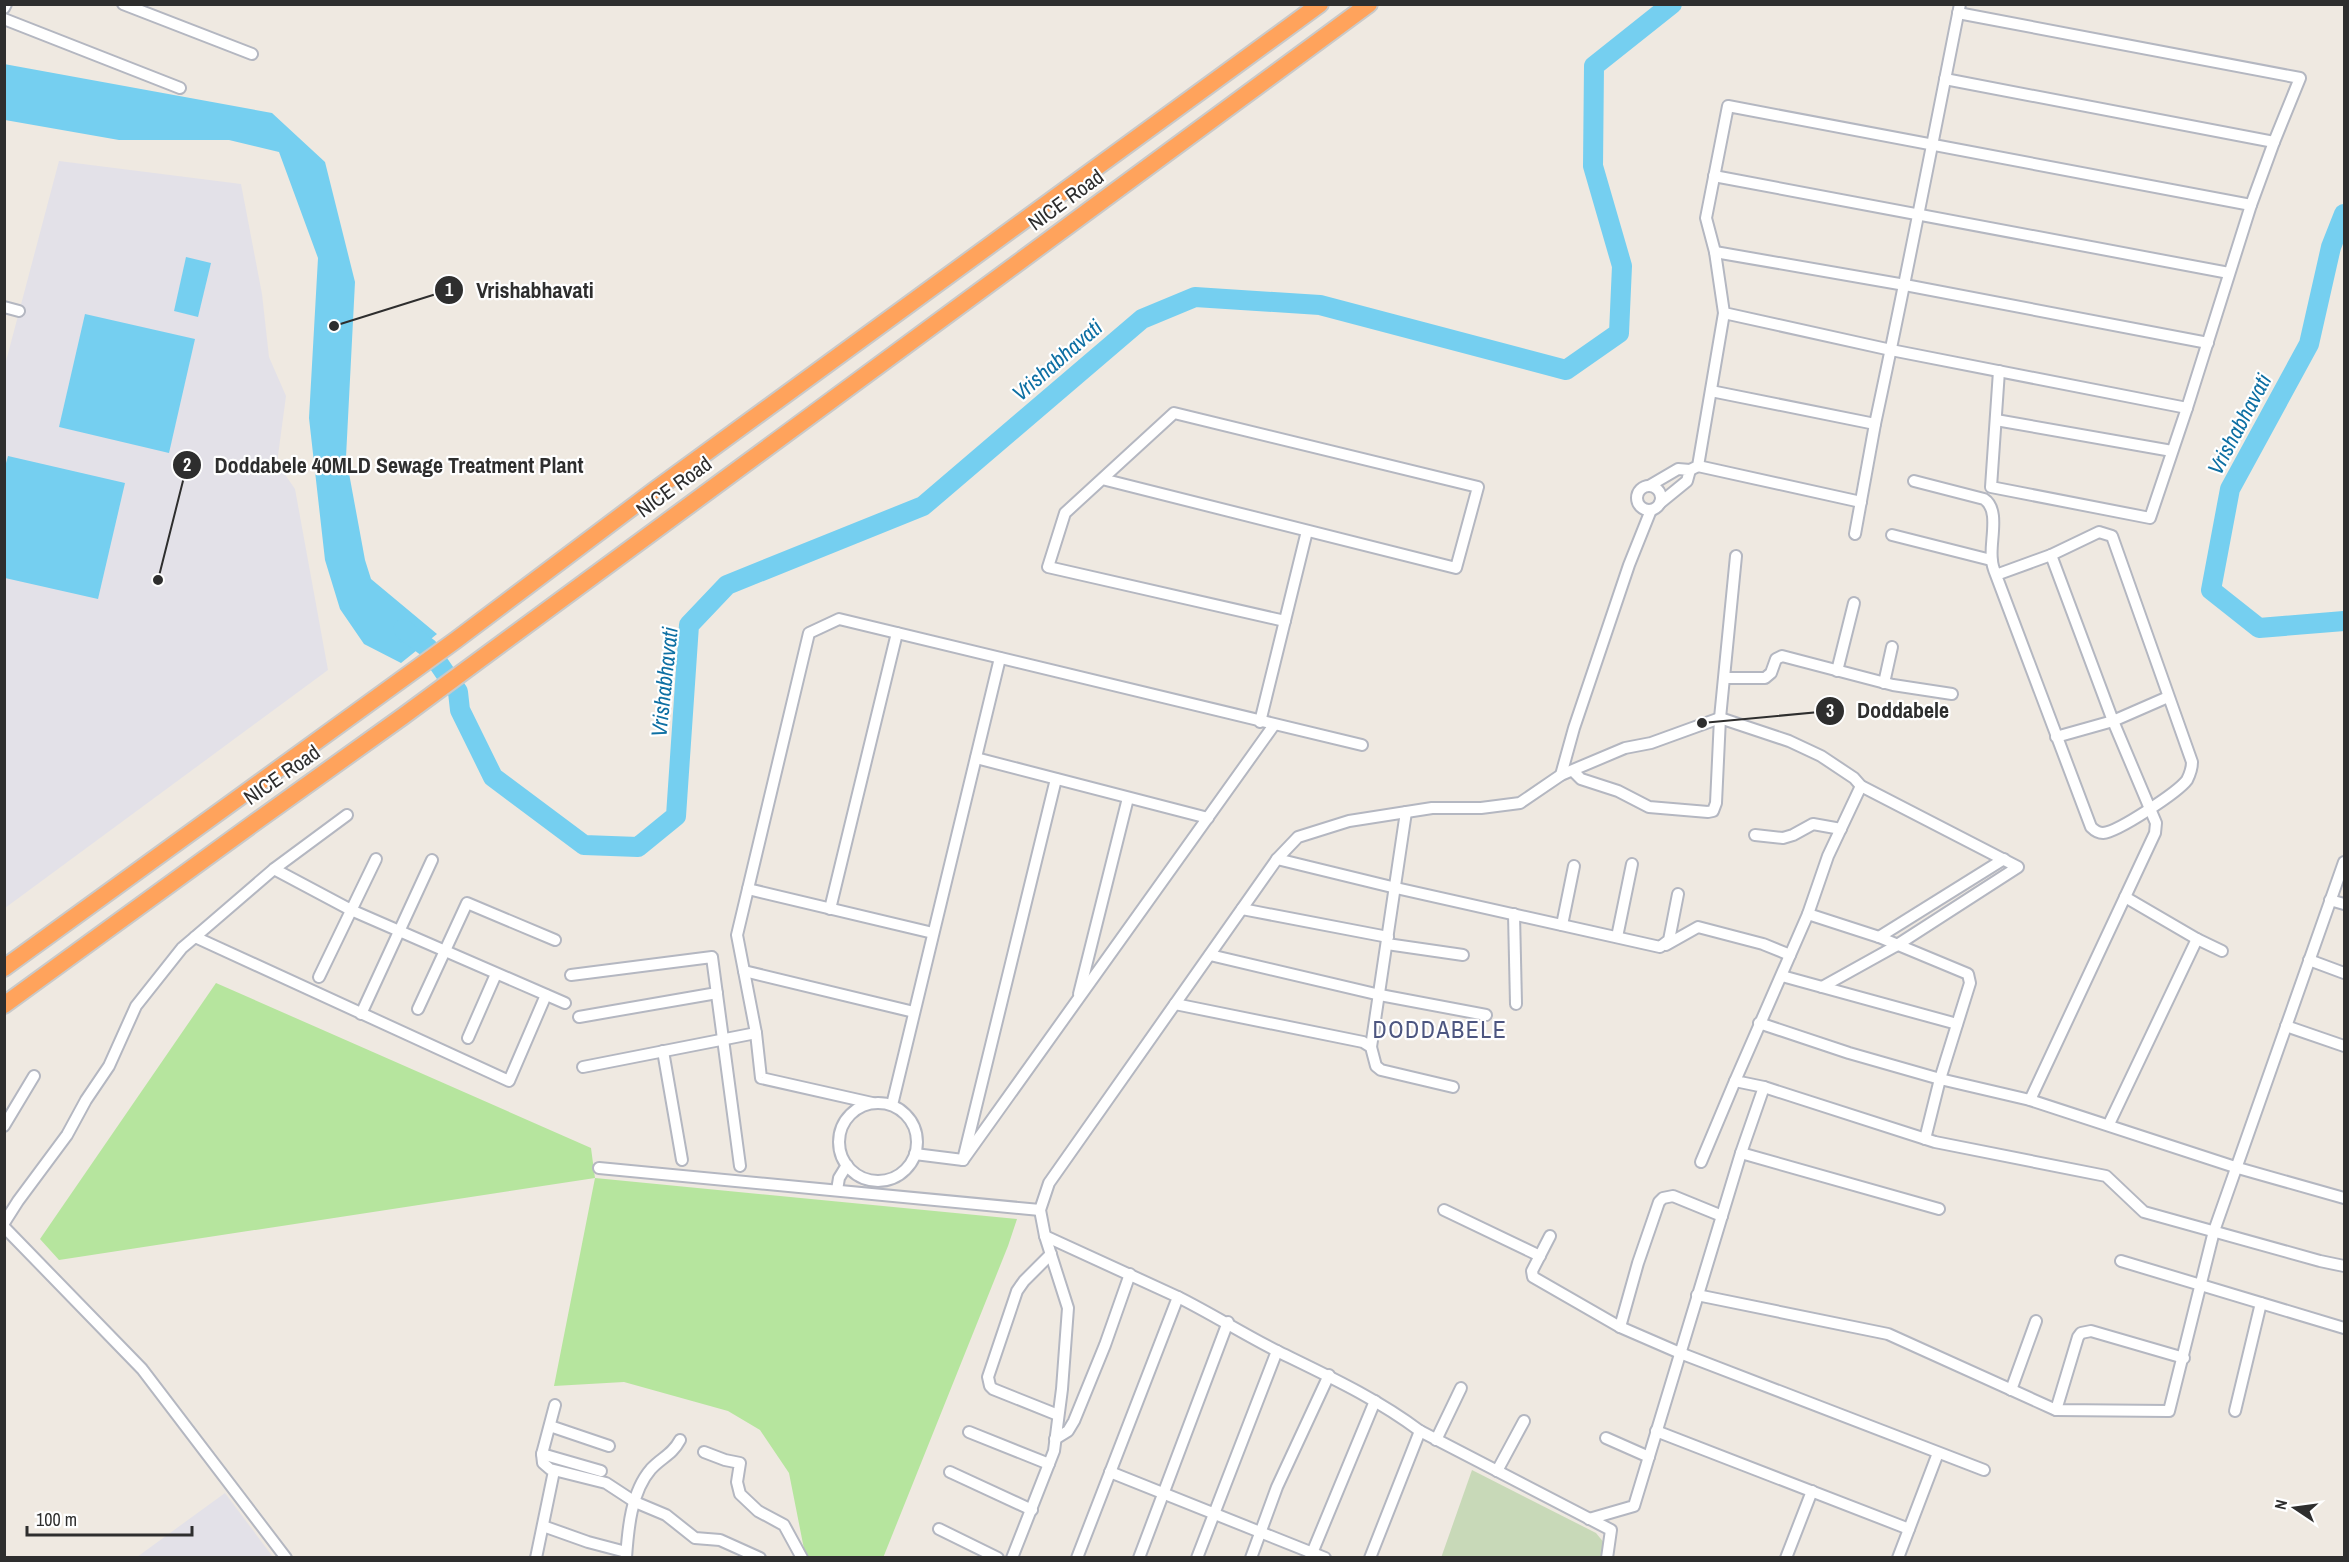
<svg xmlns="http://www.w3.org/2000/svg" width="2349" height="1562" viewBox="0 0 2349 1562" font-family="'Archivo Narrow',sans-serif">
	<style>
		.industrial { fill: #e3e1e8 }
		.green { fill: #b6e59e }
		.cemetery { fill: #c8d9b8 }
		.water { fill: #75cff0 }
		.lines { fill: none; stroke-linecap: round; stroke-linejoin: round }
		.river { stroke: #75cff0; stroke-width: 20 }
		.minor-casing { stroke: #b4b7c1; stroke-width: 14 }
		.highway-casing { stroke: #c9c9c9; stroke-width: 20 }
		.minor { stroke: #fff; stroke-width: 10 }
		.highway { stroke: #ffa35c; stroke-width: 16 }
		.labels { text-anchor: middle; stroke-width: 4.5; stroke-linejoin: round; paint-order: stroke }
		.street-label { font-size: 21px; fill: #2e2e2e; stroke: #fff }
		.water-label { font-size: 22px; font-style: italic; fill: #0d6fa3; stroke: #fff }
		.quarter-label { font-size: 24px; letter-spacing: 1.5px; fill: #4d5680; stroke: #fff }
		.leader { fill: none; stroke: #2e2e2e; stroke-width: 2 }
		.callout-dot { fill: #2e2e2e; stroke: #fff; stroke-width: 2 }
		.mark-label { font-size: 18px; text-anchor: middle; font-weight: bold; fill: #fff }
		.callout-label { font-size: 22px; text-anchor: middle; font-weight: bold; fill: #2e2e2e; stroke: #fff; stroke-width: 4.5; stroke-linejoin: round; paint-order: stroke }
	</style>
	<rect width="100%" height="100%" fill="#efe9e1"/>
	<g class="industrial">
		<path d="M 59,161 L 241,184 L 262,294 L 269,357 L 286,396 L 277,463 L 295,489 L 328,670 L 5,908 L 5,365 Z"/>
		<path d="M 225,1493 L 273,1557 L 137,1557 Z"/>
	</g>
	<path class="green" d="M 216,983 L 591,1148 L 595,1178 L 1017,1219 L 1008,1246 L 883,1558 L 811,1558 L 805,1554 L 789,1473 L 760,1430 L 728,1411 L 624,1382 L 554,1386 L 595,1178 L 59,1260 L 40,1239 Z"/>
	<path class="cemetery" d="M 1472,1470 L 1596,1533 L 1605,1544 L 1602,1557 L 1441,1558 Z"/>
	<g class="water">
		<path d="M 4,64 L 272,113 L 325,162 L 355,282 L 346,457 L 365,560 L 371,579 L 437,634 L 401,663 L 364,644 L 340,609 L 325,560 L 309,418 L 318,258 L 279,152 L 229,140 L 119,140 L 5,120 Z"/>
		<path d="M 186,257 L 211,263 L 198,317 L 174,311 Z"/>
		<path d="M 85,314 L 195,339 L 169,453 L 59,427 Z"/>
		<path d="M 8,456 L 125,483 L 98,599 L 5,578 L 4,470 Z"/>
	</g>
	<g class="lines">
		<g class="river">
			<path d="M 2344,214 L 2331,247 L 2309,344 L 2230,489 L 2211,590 L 2259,628 L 2344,621"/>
			<path d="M 403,629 L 428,648 L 458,692 L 460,710 L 493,777 L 584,845 L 638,847 L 676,816 L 689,625 L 727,585 L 923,506 L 1142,319 L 1195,297 L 1320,305 L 1566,370 L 1619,333 L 1622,266 L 1593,166 L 1594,66 L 1672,4"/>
		</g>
		<g class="minor-casing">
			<g id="minor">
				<path d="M 123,4 L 252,54"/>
				<path d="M 4,8 L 6,4"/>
				<path d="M 1958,13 L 2300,78 L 2274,142"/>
				<path d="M 4,19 L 180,88"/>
				<path d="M 1945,79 L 2274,142 L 2251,205"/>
				<path d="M 1714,176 L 2229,273"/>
				<path d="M 1715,252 L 1905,285 L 2208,343"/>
				<path d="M 4,307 L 19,311"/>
				<path d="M 1999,371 L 1991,487 L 2150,518 L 2187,408"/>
				<path d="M 1711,391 L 1875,424 C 1905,285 1932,145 1960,4"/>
				<path d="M 1996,420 L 2172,451"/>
				<path d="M 1698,466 L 1861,502"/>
				<path d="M 1690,470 L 1698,466 L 1724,313 L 1715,252 L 1706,218 L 1728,106 L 2251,205 L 2187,408 L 1891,350 L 1724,313"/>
				<path d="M 1102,479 L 1456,568 L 1478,487 L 1174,413 L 1065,513 L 1048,567 L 1285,621"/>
				<path d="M 1914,481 L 1984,499 C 2001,510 1989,543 1992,560 C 1992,565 1994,570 1996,575 L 2091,827 C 2095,831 2098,833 2103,833 C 2118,832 2178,792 2187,780 C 2190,774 2192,768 2192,762 L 2112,536 L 2099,532 L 2051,555 L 1996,575"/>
				<path d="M 1649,486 L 1678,469 L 1690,470 L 1687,481 L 1660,503"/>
				<circle cx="1649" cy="498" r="12"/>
				<path d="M 1855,534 L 1875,424"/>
				<path d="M 1892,535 L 1991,560"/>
				<path d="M 1837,671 L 1854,603"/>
				<path d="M 1725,678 L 1765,678 L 1771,673 L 1776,659 L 1782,656 L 1893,685 L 1952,694"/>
				<path d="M 1884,683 L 1892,647"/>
				<path d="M 1260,722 L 1307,531"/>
				<path d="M 2056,737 L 2113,721 L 2168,697"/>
				<path d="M 976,758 L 1208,818"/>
				<path d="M 1574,772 L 1581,779 L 1618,791 L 1649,807 L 1708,812 L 1713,811 L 1716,803 L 1720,718 L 1736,556"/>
				<path d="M 1561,775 L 1574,728 L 1629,565 L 1651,510"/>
				<path d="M 1755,835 L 1783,838 L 1793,835 L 1813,824 L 1841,829"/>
				<path d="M 1277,859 L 1396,888 L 1660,947 L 1669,940 L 1678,894"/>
				<path d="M 274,869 L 351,910 L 565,1003"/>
				<path d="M 748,889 L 933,933"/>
				<path d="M 2125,897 L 2197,939 L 2222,951"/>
				<path d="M 2330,900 L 2344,904"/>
				<path d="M 830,909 L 897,633"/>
				<path d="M 1242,909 L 1388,937"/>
				<path d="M 1514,914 L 1516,1004"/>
				<path d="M 1808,914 L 1879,937 L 1968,974 L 1970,983 L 1940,1079 L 1925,1139"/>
				<path d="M 1562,925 L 1574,866"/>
				<path d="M 195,937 L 274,869 L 347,815"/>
				<path d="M 1617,937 L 1632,864"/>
				<path d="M 1879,937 L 2004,859"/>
				<path d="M 1387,944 L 1463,955"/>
				<path d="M 1666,945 L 1698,927 L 1763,944 L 1790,955"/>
				<path d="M 1210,955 L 1380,995 L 1486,1015"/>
				<path d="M 2309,960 L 2344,973"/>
				<path d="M 744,971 L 914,1012"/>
				<path d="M 571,975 L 712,957 L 740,1166"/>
				<path d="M 1782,976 L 1957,1024"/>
				<path d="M 319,977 L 376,859"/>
				<path d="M 1079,994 L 1128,798"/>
				<path d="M 1175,1004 L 1363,1042 L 1371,1047 L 1376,1066 L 1381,1070 L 1453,1087"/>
				<path d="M 418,1009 L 467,903 L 555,940"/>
				<path d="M 361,1014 L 432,860"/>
				<path d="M 579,1017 L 717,993"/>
				<path d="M 1759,1023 L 1849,1053 L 1940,1079 L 2030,1100 L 2238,1168 L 2344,1198"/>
				<path d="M 2286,1026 L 2344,1046"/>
				<path d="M 468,1038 L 496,974"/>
				<path d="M 1371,1047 L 1406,812"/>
				<path d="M 663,1051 L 682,1160"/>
				<path d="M 583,1067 L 756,1033"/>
				<path d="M 1764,1087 L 1935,1142 L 2106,1176 L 2144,1212 L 2320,1261 L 2344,1266"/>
				<path d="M 2030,1100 L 2155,833 L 2156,823 L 2113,721 L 2051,555"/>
				<circle cx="878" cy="1142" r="39"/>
				<path d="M 872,1103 L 761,1078 L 756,1033 L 737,935 L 809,633 L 839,619 L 1362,745"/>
				<path d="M 892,1105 L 1000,658"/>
				<path d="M 2109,1124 L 2197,939"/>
				<path d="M 4,1126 L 34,1076"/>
				<path d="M 1741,1153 L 1939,1209"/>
				<path d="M 915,1154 L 963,1160 L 1056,779"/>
				<path d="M 963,1160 L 1274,725"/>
				<path d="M 1701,1162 L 1735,1081"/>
				<path d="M 599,1168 L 1040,1210"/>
				<path d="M 837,1190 L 839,1178 L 847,1165"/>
				<path d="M 1444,1210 L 1540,1256"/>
				<path d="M 4,1223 L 18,1201 L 67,1135 L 86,1100 L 109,1066 L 136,1006 L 182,948 L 195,937 L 509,1081 L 546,995"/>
				<path d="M 4,1227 L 142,1369 L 286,1558"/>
				<path d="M 1045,1236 L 1178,1297 L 1077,1558"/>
				<path d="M 1550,1236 L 1532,1271 L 1533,1277 L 1620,1327 L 1680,1353 L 1984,1470"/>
				<path d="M 1051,1254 L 1024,1281 L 1017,1291 L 988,1377 L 990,1386 L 993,1389 L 1058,1415"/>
				<path d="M 2121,1261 L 2344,1328"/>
				<path d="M 1697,1295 L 1888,1334 L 2056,1410 L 2169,1411 L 2214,1231 L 2344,862"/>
				<path d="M 1178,1297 C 1212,1314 1245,1335 1279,1352 C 1328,1376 1376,1398 1420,1431 L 1611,1530 L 1607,1558"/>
				<path d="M 1620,1327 L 1638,1263 L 1659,1202 L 1663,1198 L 1673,1196 L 1722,1216"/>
				<path d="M 2011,1390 L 2036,1321"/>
				<path d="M 555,1405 L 542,1454 L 543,1463 L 550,1469 L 606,1483 L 635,1502 L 666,1515 L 695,1538 L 720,1540 L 760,1558"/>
				<path d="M 2056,1410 L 2078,1337 L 2081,1333 L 2091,1331 L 2184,1358"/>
				<path d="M 2235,1411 L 2261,1303"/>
				<path d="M 550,1426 L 609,1446"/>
				<path d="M 1656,1431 L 1909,1529"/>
				<path d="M 969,1432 L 1049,1464"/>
				<path d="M 1606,1438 L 1649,1457"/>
				<path d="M 1055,1439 L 1068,1431 L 1074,1421 L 1105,1345 L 1130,1274"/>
				<path d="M 1436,1440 L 1461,1388"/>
				<path d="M 704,1452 L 725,1460 L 740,1463 L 737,1482 L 740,1494 L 758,1511 L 784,1525 L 802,1558"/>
				<path d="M 542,1454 L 601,1471"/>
				<path d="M 1497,1471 L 1524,1421"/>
				<path d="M 950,1472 L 1032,1510"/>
				<path d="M 1110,1472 L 1325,1558"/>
				<path d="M 1589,1519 L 1634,1506 L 1741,1153 L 1764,1087 L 1735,1081 L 1808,914 L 1828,856 L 1861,786"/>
				<path d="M 543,1526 L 588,1542 L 626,1552"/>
				<path d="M 939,1529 L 998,1558"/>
				<path d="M 536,1558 L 554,1471"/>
				<path d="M 626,1558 C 628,1529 631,1492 651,1469 C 662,1457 672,1455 680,1440"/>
				<path d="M 1012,1558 L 1054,1451 L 1062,1389 L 1068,1308 L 1045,1236 L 1040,1210 L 1049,1183 L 1277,859 L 1298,837 L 1349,821 L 1432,808 L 1481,808 L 1520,803 L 1561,775 L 1625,748 L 1651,743 L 1720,718 L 1789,741 L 1821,756 L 1854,778 L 1861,786 L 2018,867 L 1894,947 L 1822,987"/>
				<path d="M 1139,1558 L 1228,1322"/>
				<path d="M 1197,1558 L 1277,1351"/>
				<path d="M 1251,1558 L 1277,1487 L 1329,1375"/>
				<path d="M 1310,1558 L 1375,1401"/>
				<path d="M 1370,1558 L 1420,1431"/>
				<path d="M 1786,1558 L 1812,1491"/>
				<path d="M 1898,1558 L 1938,1453"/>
			</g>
		</g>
		<g class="highway-casing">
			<g id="highway">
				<path d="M 4,968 L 456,640 L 655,490 L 1320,4"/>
				<path d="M 4,1005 L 254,823 L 402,717 L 1369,4"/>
			</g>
		</g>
		<use href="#minor" class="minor"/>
		<use href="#highway" class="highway"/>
	</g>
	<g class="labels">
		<g class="street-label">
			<text transform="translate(1066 200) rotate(-36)" y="7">NICE Road</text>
			<text transform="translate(674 487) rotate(-36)" y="7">NICE Road</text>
			<text transform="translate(282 775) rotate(-35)" y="7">NICE Road</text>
		</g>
		<g class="water-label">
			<text transform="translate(1057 360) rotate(-41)" y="8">Vrishabhavati</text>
			<text transform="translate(2239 424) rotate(-62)" y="8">Vrishabhavati</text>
			<text transform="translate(664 682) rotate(-84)" y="8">Vrishabhavati</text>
		</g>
		<g class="quarter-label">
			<text x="1440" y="1038">DODDABELE</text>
		</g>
	</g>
	<path class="leader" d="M334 326L449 290M158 580L187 465M1702 723L1830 711"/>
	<g class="callout-dot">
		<circle cx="334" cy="326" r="6"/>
		<circle cx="158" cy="580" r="6"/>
		<circle cx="1702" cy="723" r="6"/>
		<circle cx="449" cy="290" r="15"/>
		<circle cx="187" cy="465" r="15"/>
		<circle cx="1830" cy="711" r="15"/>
	</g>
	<g class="mark-label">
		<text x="449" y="296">1</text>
		<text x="187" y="471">2</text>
		<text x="1830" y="717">3</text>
	</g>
	<g class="callout-label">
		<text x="535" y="298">Vrishabhavati</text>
		<text x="399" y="473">Doddabele 40MLD Sewage Treatment Plant</text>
		<text x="1903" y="718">Doddabele</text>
	</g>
	<rect width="2349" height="1562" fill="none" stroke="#2e2e2e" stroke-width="12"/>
	<g transform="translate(2295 1508) rotate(283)" stroke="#ffffff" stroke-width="4.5" paint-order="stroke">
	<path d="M0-4.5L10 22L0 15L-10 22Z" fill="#2e2e2e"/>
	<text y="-9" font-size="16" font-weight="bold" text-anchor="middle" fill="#2e2e2e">N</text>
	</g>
	<path d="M27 1526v9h165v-9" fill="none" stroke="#2e2e2e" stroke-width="3"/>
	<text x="36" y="1526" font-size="18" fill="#2e2e2e" stroke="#ffffff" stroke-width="4.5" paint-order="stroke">100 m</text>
</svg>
